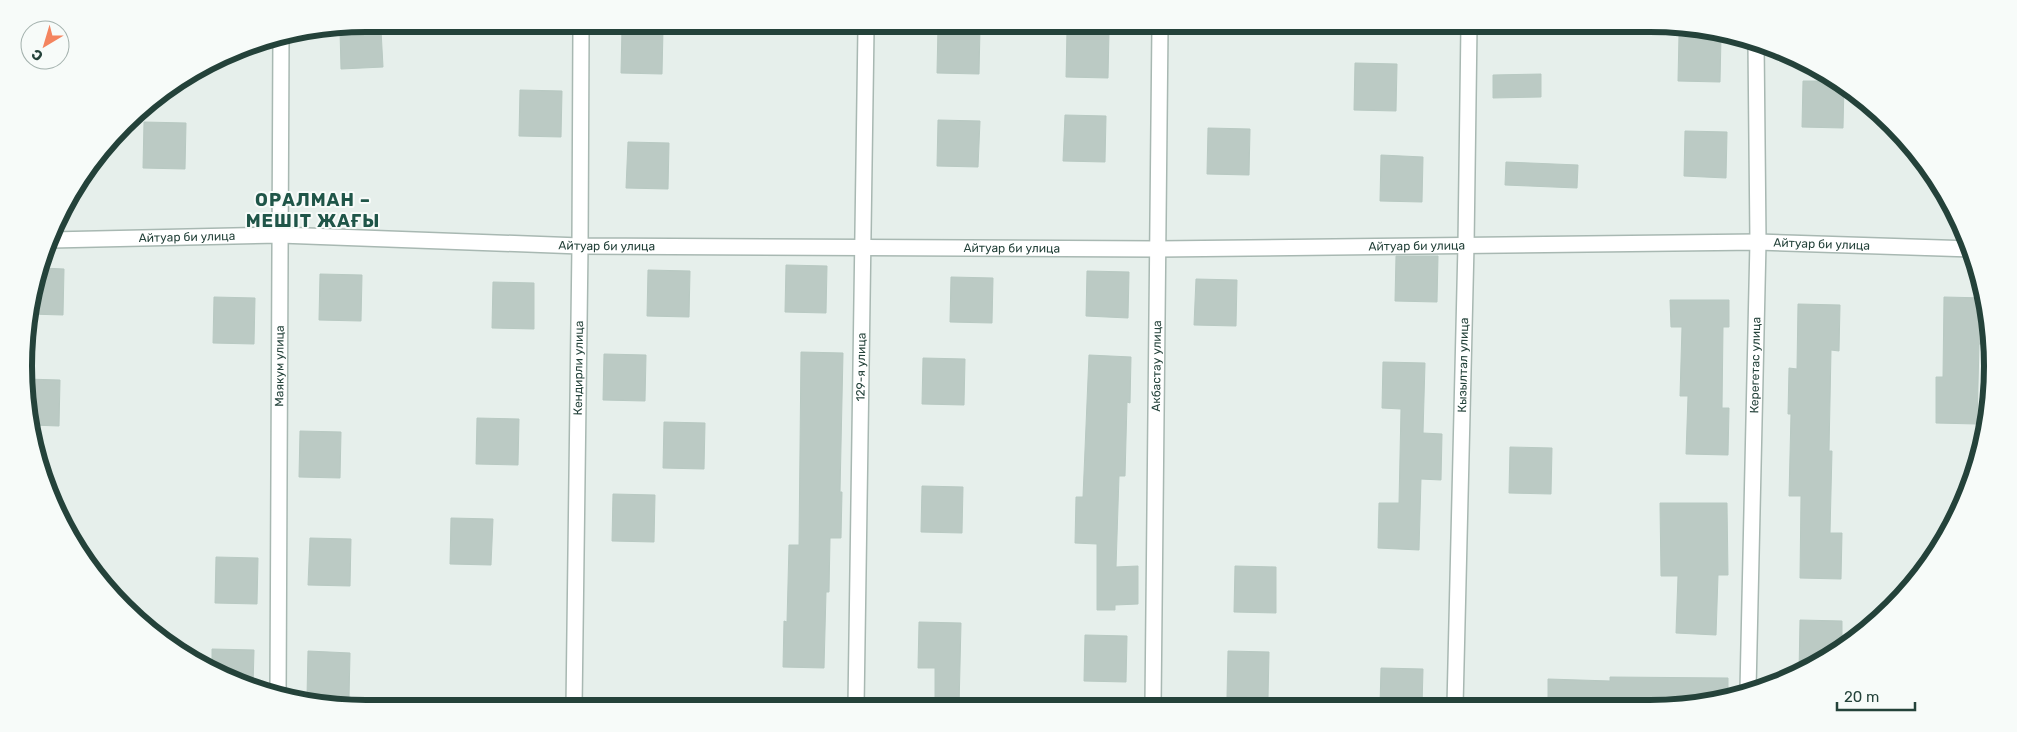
<svg xmlns="http://www.w3.org/2000/svg" width="2017" height="732" viewBox="0 0 2017 732" font-family="Rubik,sans-serif">
	<style>
		.building { fill: #bbcac4; stroke: #b8c9c2 }
		.lines { fill: none; stroke-linecap: round; stroke-linejoin: round }
		.minor-casing { stroke: #a8b8b2; stroke-width: 18 }
		.minor { stroke: #fff; stroke-width: 15 }
		.labels { text-anchor: middle; stroke-width: 4; stroke-linejoin: round; paint-order: stroke }
		.street-label { font-size: 12px; fill: #24423a; stroke: #f7fbf9 }
		.district-label { font-size: 18px; font-weight: bold; letter-spacing: 1px; fill: #1f5548; stroke: #f7fbf9 }
		.rim { fill: none; stroke: #24423a; stroke-width: 6 }
	</style>
	<rect width="100%" height="100%" fill="#e6efeb"/>
	<g class="building">
		<path d="M 938,27 L 980,28 L 979,74 L 937,73 Z"/>
		<path d="M 622,29 L 663,29 L 662,74 L 621,73 Z"/>
		<path d="M 340,30 L 381,30 L 383,67 L 341,69 Z"/>
		<path d="M 1067,30 L 1109,31 L 1108,78 L 1066,77 Z"/>
		<path d="M 1679,35 L 1721,36 L 1720,82 L 1678,81 Z"/>
		<path d="M 1355,63 L 1397,64 L 1396,111 L 1354,110 Z"/>
		<path d="M 1541,74 L 1541,97 L 1493,98 L 1493,75 Z"/>
		<path d="M 1803,81 L 1838,81 L 1844,85 L 1843,128 L 1802,127 Z"/>
		<path d="M 520,90 L 562,91 L 561,137 L 519,136 Z"/>
		<path d="M 1065,115 L 1106,116 L 1105,162 L 1063,161 Z"/>
		<path d="M 938,120 L 980,121 L 978,167 L 937,166 Z"/>
		<path d="M 144,122 L 186,123 L 185,169 L 143,168 Z"/>
		<path d="M 1208,128 L 1250,129 L 1249,175 L 1207,174 Z"/>
		<path d="M 1685,131 L 1727,132 L 1726,178 L 1684,176 Z"/>
		<path d="M 628,142 L 669,143 L 668,189 L 626,188 Z"/>
		<path d="M 1381,155 L 1423,157 L 1422,202 L 1380,201 Z"/>
		<path d="M 1506,162 L 1578,165 L 1577,188 L 1505,185 Z"/>
		<path d="M 1396,256 L 1438,256 L 1437,302 L 1395,301 Z"/>
		<path d="M 786,265 L 827,266 L 826,313 L 785,312 Z"/>
		<path d="M 43,268 L 64,269 L 63,315 L 29,314 Z"/>
		<path d="M 648,270 L 690,271 L 689,317 L 647,316 Z"/>
		<path d="M 1087,271 L 1129,272 L 1128,318 L 1086,316 Z"/>
		<path d="M 320,274 L 362,275 L 361,321 L 319,320 Z"/>
		<path d="M 951,277 L 993,278 L 992,323 L 950,322 Z"/>
		<path d="M 1196,279 L 1237,280 L 1236,326 L 1194,325 Z"/>
		<path d="M 493,282 L 534,283 L 534,329 L 492,328 Z"/>
		<path d="M 214,297 L 255,298 L 254,344 L 213,343 Z"/>
		<path d="M 1944,297 L 1985,298 L 1985,344 L 1979,344 L 1977,424 L 1936,423 L 1936,377 L 1943,377 Z"/>
		<path d="M 1670,300 L 1729,300 L 1729,327 L 1723,327 L 1722,408 L 1729,408 L 1728,455 L 1686,454 L 1688,396 L 1680,396 L 1682,327 L 1671,327 Z"/>
		<path d="M 1798,304 L 1840,305 L 1839,351 L 1831,350 L 1829,451 L 1832,451 L 1830,533 L 1842,533 L 1841,579 L 1800,578 L 1801,496 L 1789,496 L 1791,414 L 1788,414 L 1789,368 L 1797,369 Z"/>
		<path d="M 801,352 L 843,353 L 840,492 L 842,492 L 841,538 L 830,538 L 829,592 L 826,592 L 824,668 L 783,667 L 784,621 L 787,622 L 789,545 L 799,545 Z"/>
		<path d="M 604,354 L 646,355 L 645,401 L 603,400 Z"/>
		<path d="M 1089,355 L 1131,357 L 1130,403 L 1127,402 L 1125,476 L 1119,476 L 1116,567 L 1138,566 L 1138,604 L 1115,605 L 1115,610 L 1097,610 L 1097,544 L 1075,543 L 1076,497 L 1083,497 Z"/>
		<path d="M 923,358 L 965,359 L 964,405 L 922,404 Z"/>
		<path d="M 1383,362 L 1425,363 L 1423,433 L 1442,434 L 1441,480 L 1421,479 L 1419,550 L 1378,548 L 1379,503 L 1399,503 L 1401,409 L 1382,408 Z"/>
		<path d="M 25,379 L 60,380 L 59,426 L 31,425 L 24,389 Z"/>
		<path d="M 477,418 L 519,419 L 518,465 L 476,464 Z"/>
		<path d="M 664,422 L 705,423 L 704,469 L 663,468 Z"/>
		<path d="M 300,431 L 341,432 L 340,478 L 299,477 Z"/>
		<path d="M 1510,447 L 1552,448 L 1551,494 L 1509,493 Z"/>
		<path d="M 922,486 L 963,487 L 962,533 L 921,532 Z"/>
		<path d="M 613,494 L 655,495 L 654,542 L 612,541 Z"/>
		<path d="M 1660,503 L 1727,503 L 1728,575 L 1718,575 L 1716,635 L 1676,633 L 1678,576 L 1661,576 Z"/>
		<path d="M 451,518 L 493,519 L 491,565 L 450,564 Z"/>
		<path d="M 310,538 L 351,539 L 350,586 L 308,585 Z"/>
		<path d="M 216,557 L 258,558 L 257,604 L 215,603 Z"/>
		<path d="M 1235,566 L 1276,567 L 1276,613 L 1234,612 Z"/>
		<path d="M 1800,620 L 1842,621 L 1842,647 L 1799,674 Z"/>
		<path d="M 919,622 L 961,623 L 959,707 L 935,707 L 935,668 L 918,668 Z"/>
		<path d="M 1085,635 L 1127,636 L 1126,682 L 1084,681 Z"/>
		<path d="M 212,649 L 254,650 L 253,686 L 212,667 Z"/>
		<path d="M 308,651 L 350,653 L 349,698 L 307,697 Z"/>
		<path d="M 1228,651 L 1269,652 L 1268,698 L 1227,697 Z"/>
		<path d="M 1381,668 L 1423,669 L 1422,706 L 1380,706 Z"/>
		<path d="M 1610,677 L 1728,678 L 1728,695 L 1696,705 L 1548,706 L 1548,679 L 1610,681 Z"/>
	</g>
	<g class="lines">
		<g class="minor-casing">
			<g id="minor">
				<path id="s1" d="M 51,240 L 280,235 L 580,246 L 1158,249 L 1758,242 L 1972,249"/>
				<path id="s2" d="M 1748,690 L 1758,242 L 1756,42"/>
				<path id="s3" d="M 278,697 L 281,36"/>
				<path id="s4" d="M 1153,706 L 1160,26"/>
				<path id="s5" d="M 1455,706 L 1466,245 L 1469,25"/>
				<path id="s6" d="M 856,707 L 866,28"/>
				<path id="s7" d="M 574,708 L 580,246 L 581,29"/>
			</g>
		</g>
		<use href="#minor" class="minor"/>
	</g>
	<g class="labels">
		<g class="street-label">
			<text dy="4" stroke="none"><textPath href="#s1" startOffset="136">Айтуар би улица</textPath></text>
			<text dy="4" stroke="none"><textPath href="#s1" startOffset="1771">Айтуар би улица</textPath></text>
			<text dy="4" stroke="none"><textPath href="#s1" startOffset="556">Айтуар би улица</textPath></text>
			<text dy="4" stroke="none"><textPath href="#s1" startOffset="1366">Айтуар би улица</textPath></text>
			<text dy="4" stroke="none"><textPath href="#s1" startOffset="961">Айтуар би улица</textPath></text>
			<text dy="4" stroke="none"><textPath href="#s5" startOffset="341">Кызылтал улица</textPath></text>
			<text dy="4" stroke="none"><textPath href="#s3" startOffset="331">Маякум улица</textPath></text>
			<text dy="4" stroke="none"><textPath href="#s4" startOffset="340">Акбастау улица</textPath></text>
			<text dy="4" stroke="none"><textPath href="#s2" startOffset="325">Керегетас улица</textPath></text>
			<text dy="4" stroke="none"><textPath href="#s6" startOffset="340">129-я улица</textPath></text>
			<text dy="4" stroke="none"><textPath href="#s7" startOffset="340">Кендирли улица</textPath></text>
		</g>
		<g class="district-label">
			<text x="313" y="206">ОРАЛМАН –<tspan x="313" dy="21">МЕШІТ ЖАҒЫ</tspan></text>
		</g>
	</g>
	<path d="M0 0H2017V732H0ZM366 32H1650A334 334 0 0 1 1984 366V366A334 334 0 0 1 1650 700H366A334 334 0 0 1 32 366V366A334 334 0 0 1 366 32Z" fill="#f7fbf9" fill-rule="evenodd"/>
	<path class="rim" d="M366 32H1650A334 334 0 0 1 1984 366V366A334 334 0 0 1 1650 700H366A334 334 0 0 1 32 366V366A334 334 0 0 1 366 32Z"/>
	<g transform="translate(45 45) rotate(218)"><circle r="24" fill="#f7fbf9" stroke="#a3b1ad"/>
	<path d="M0-4L9 19L0 12L-9 19Z" fill="#f4845f"/>
	<text y="-8" font-size="14" font-weight="bold" text-anchor="middle" fill="#24423a">С</text>
	</g>
	<path d="M1837 702v8h78v-8" fill="none" stroke="#24423a" stroke-width="2.5"/>
	<text x="1844" y="702" font-size="15" fill="#24423a" stroke="#f7fbf9" stroke-width="4" paint-order="stroke">20 m</text>
</svg>
